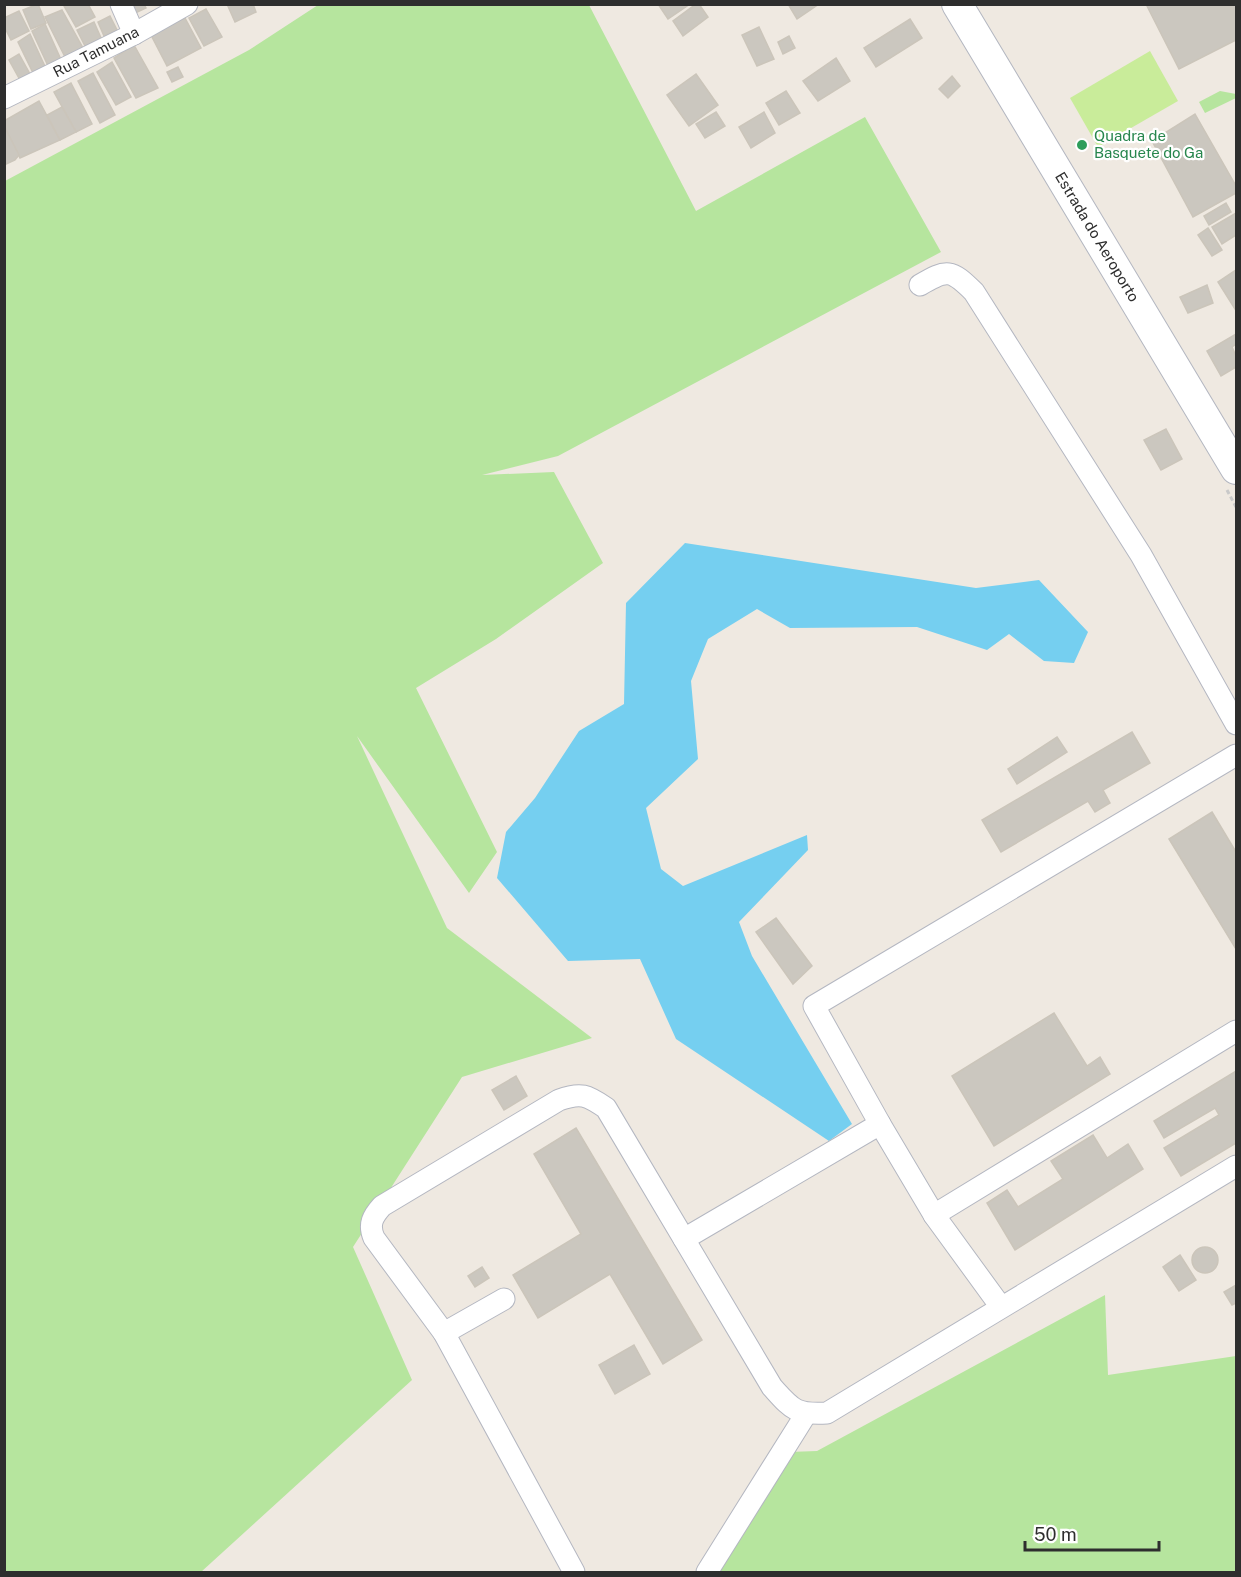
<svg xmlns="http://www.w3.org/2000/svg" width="1241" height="1577" viewBox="0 0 1241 1577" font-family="'Public Sans',sans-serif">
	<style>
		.green { fill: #b6e59e }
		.pitch { fill: #c9ec9a }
		.water { fill: #75cff0 }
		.building { fill: #cbc7bf; stroke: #cbc5ba; stroke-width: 1.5 }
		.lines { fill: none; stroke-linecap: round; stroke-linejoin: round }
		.street-casing { stroke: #b4b7c1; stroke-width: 23 }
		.secondary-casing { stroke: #b4b7c1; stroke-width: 32 }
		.path { stroke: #c9c9c9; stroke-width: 3; stroke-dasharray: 4.5 3; stroke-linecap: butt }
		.street { stroke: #fff; stroke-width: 21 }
		.secondary { stroke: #fff; stroke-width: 30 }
		.leisure-dot { fill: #2e9e5b; stroke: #fff; stroke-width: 2 }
		.labels { text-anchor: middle; stroke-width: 4.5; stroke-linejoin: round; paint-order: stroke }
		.street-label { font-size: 15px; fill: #2e2e2e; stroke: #fff }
		.leisure-label { font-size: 15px; fill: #27864d; stroke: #fff; text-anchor: start }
	</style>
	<rect width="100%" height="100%" fill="#efe9e1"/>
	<g class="green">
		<path d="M 318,5 L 589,5 L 696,211 L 865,117 L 941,252 L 558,456 L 482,475 L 554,472 L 603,563 L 496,639 L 416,688 L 497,852 L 469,893 L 357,736 L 447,928 L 592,1038 L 462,1077 L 353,1247 L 412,1380 L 201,1572 L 5,1572 L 5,181 L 249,50 Z"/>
		<path d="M 1220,91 L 1236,94 L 1236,98 L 1205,113 L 1199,102 Z"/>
		<path d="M 1105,1295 L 1108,1375 L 1236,1356 L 1236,1572 L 719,1572 L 789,1452 L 817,1451 Z"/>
	</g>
	<path class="pitch" d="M 1150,51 L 1178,101 L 1098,147 L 1070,98 Z"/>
	<path class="water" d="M 685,543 L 976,588 L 1039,580 L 1088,632 L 1074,663 L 1044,661 L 1009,634 L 987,650 L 917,627 L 790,628 L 757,609 L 708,639 L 691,681 L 698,759 L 646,808 L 661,869 L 683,886 L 807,835 L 808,850 L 739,922 L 752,956 L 852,1124 L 829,1141 L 676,1039 L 640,959 L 568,961 L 497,878 L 506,832 L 535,798 L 579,731 L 624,704 L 626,603 Z"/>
	<g class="building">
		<path d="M 38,4 L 46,23 L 31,29 L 23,10 Z"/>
		<path d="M 67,4 L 88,4 L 95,17 L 76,27 L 64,6 Z"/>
		<path d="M 126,4 L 144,4 L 146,8 L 131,15 Z"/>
		<path d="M 227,4 L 253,4 L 256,12 L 235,22 Z"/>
		<path d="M 658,4 L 690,4 L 668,19 Z"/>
		<path d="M 696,4 L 699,4 L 708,17 L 683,36 L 673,21 Z"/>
		<path d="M 788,4 L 819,4 L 797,19 Z"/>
		<path d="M 1146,4 L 1236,4 L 1236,40 L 1179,69 Z"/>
		<path d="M 206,9 L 222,37 L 204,46 L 189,18 Z"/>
		<path d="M 62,10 L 83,48 L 66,59 L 45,17 Z"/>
		<path d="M 19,11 L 29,31 L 11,40 L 4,26 L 4,18 Z"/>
		<path d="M 110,16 L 117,30 L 104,36 L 98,22 Z"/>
		<path d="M 185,18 L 201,48 L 167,66 L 151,35 Z"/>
		<path d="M 910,19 L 922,38 L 876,67 L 864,48 Z"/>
		<path d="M 94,22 L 101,38 L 85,46 L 77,30 Z"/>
		<path d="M 45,24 L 62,62 L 49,68 L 32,31 Z"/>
		<path d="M 759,27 L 774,59 L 757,66 L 742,35 Z"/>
		<path d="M 30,34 L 48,73 L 36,79 L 18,42 Z"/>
		<path d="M 789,36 L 795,48 L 783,54 L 778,42 Z"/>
		<path d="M 134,45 L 158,88 L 136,98 L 114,58 Z"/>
		<path d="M 19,54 L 30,74 L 20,80 L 9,60 Z"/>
		<path d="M 836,58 L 850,81 L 818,101 L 803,81 Z"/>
		<path d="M 112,62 L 131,97 L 116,105 L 97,72 Z"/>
		<path d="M 178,67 L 183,77 L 172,82 L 167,72 Z"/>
		<path d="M 93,73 L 115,115 L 100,123 L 78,81 Z"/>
		<path d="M 696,74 L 718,105 L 689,126 L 667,95 Z"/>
		<path d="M 952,76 L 960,86 L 948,98 L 939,89 Z"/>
		<path d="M 71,83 L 92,124 L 76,132 L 54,92 Z"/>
		<path d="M 786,91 L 800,113 L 779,125 L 766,103 Z"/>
		<path d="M 39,101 L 60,140 L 20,158 L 4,126 L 4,121 Z"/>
		<path d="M 62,107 L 76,132 L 60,140 L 47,115 Z"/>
		<path d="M 716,112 L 725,126 L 705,138 L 696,124 Z"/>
		<path d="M 764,112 L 775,133 L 751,148 L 739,127 Z"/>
		<path d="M 1195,114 L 1236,186 L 1236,193 L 1193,217 L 1152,141 Z"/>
		<path d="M 4,126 L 19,155 L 15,160 L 4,165 Z"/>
		<path d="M 1226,203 L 1231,212 L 1209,225 L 1204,216 Z"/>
		<path d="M 1236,213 L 1236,235 L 1222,244 L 1212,227 Z"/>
		<path d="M 1208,228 L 1222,250 L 1212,256 L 1198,235 Z"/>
		<path d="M 1236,270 L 1236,308 L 1235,309 L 1218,282 Z"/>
		<path d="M 1207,285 L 1213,303 L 1188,313 L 1180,297 Z"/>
		<path d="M 1236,334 L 1236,344 L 1232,347 L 1236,356 L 1236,367 L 1221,376 L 1207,351 Z"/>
		<path d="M 1166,429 L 1182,459 L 1161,470 L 1144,440 Z"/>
		<path d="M 1132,732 L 1150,763 L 1103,790 L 1110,803 L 1095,812 L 1088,801 L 1001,852 L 982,820 Z"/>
		<path d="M 1057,737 L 1067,752 L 1017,784 L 1008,769 Z"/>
		<path d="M 1212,812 L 1236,852 L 1236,949 L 1169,839 Z"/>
		<path d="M 776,918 L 812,966 L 793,984 L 756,932 Z"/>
		<path d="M 1054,1013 L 1087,1066 L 1100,1057 L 1110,1074 L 994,1146 L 952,1076 Z"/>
		<path d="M 1236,1071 L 1236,1143 L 1181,1176 L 1164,1148 L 1219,1115 L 1215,1108 L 1164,1138 L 1154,1121 Z"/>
		<path d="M 516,1076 L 527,1096 L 504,1110 L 492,1090 Z"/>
		<path d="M 576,1128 L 702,1340 L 663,1364 L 610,1274 L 538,1318 L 513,1275 L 581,1234 L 534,1154 Z"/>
		<path d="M 1093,1135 L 1107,1158 L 1128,1144 L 1143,1169 L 1015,1250 L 987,1203 L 1007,1190 L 1018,1207 L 1063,1179 L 1051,1161 Z"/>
		<circle cx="1205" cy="1260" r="13"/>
		<path d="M 1180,1255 L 1196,1280 L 1179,1291 L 1163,1267 Z"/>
		<path d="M 482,1267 L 489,1278 L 475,1287 L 468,1276 Z"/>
		<path d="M 1236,1285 L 1236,1303 L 1232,1305 L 1224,1292 Z"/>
		<path d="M 634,1345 L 650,1374 L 615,1394 L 599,1365 Z"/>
	</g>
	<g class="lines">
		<g class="street-casing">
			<g id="street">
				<path d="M 121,4 L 134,34"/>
				<path d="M 4,98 L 134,34 L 187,4"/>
				<path d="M 920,285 C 947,269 951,269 974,292 L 1141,555 L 1236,724"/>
				<path d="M 934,1215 L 1236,1031"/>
				<path d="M 684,1239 L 880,1124"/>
				<path d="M 1001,1307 L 934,1215 L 880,1124 L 814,1006 L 1236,755"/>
				<path d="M 444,1333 L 504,1299"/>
				<path d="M 574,1572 L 444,1333 L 374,1238 C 368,1224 373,1216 382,1206 L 559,1100 C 581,1092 587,1095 606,1108 L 772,1387 C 792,1409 795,1415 827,1413 L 1236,1166"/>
				<path d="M 707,1572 L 806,1414"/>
			</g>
		</g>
		<g class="secondary-casing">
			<path id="secondary" d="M 957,4 L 1236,469"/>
		</g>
		<path class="path" d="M 1227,490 L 1236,507"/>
		<use href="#street" class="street"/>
		<use href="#secondary" class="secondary"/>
	</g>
	<circle class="leisure-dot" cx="1082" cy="145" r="6"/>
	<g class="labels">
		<g class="street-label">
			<text transform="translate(96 52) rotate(-27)" y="5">Rua Tamuana</text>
			<text transform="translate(1097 237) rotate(59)" y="5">Estrada do Aeroporto</text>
		</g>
		<g class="leisure-label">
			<text x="1094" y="141">Quadra de<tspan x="1094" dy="17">Basquete do Ga</tspan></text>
		</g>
	</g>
	<rect width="1241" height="1577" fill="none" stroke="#2e2e2e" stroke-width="12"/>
	<path d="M1025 1541v9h134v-9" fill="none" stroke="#2e2e2e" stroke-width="3"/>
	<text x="1034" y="1541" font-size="18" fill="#2e2e2e" stroke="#ffffff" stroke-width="4.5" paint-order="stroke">50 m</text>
</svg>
